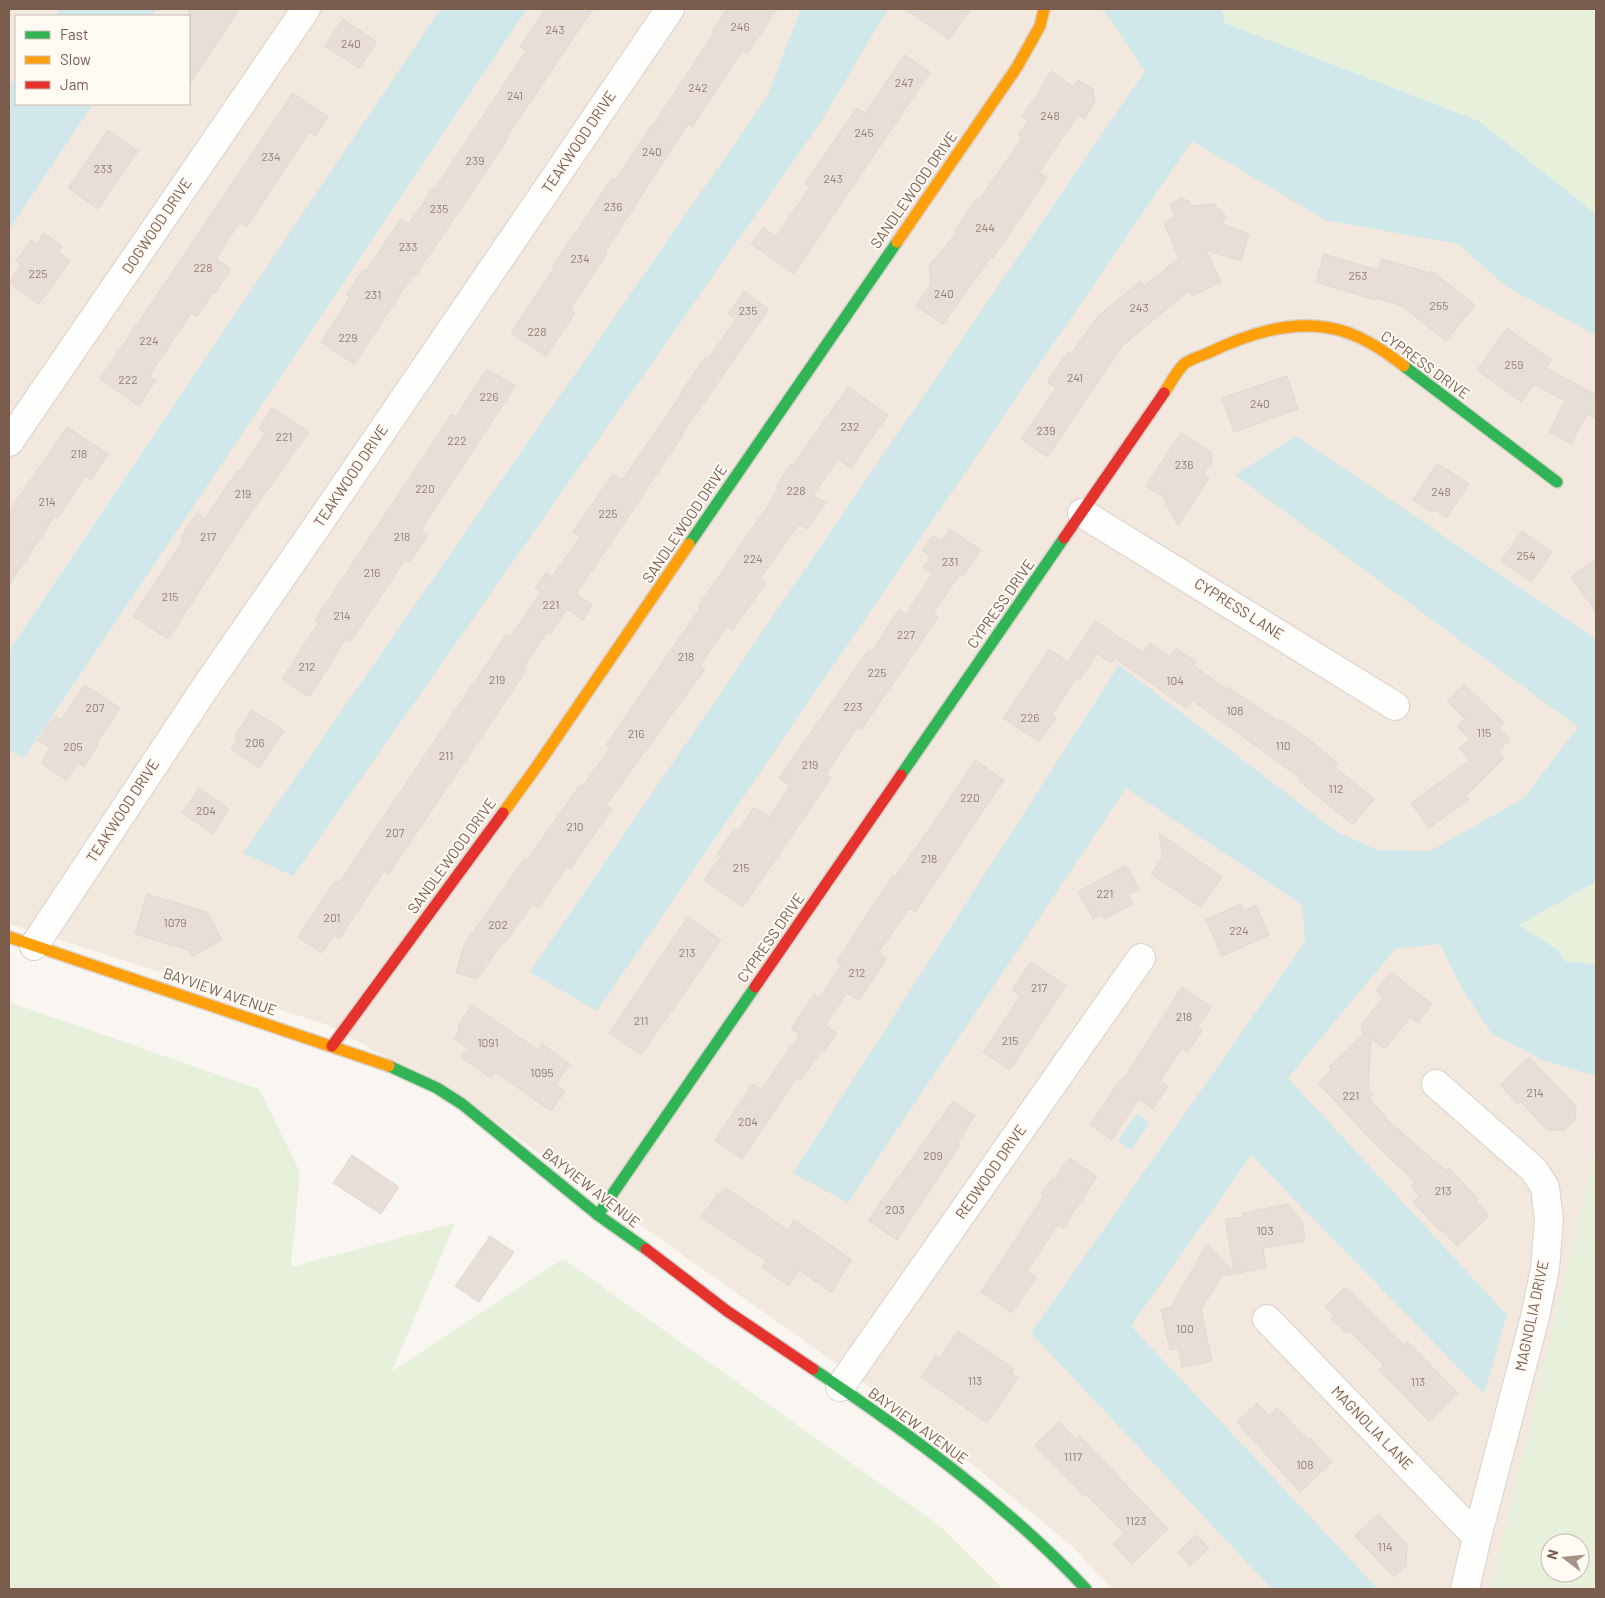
<svg xmlns="http://www.w3.org/2000/svg" width="1605" height="1598" viewBox="0 0 1605 1598" font-family="Barlow,sans-serif">
	<style>
		.residential { fill: #f2e8de; fill-rule: evenodd }
		.green { fill: #e7f0db; fill-rule: evenodd }
		.water { fill: #d0e8ea }
		.building { fill: #e6ded7; stroke: #e2d8d2 }
		.lines { fill: none; stroke-linecap: round; stroke-linejoin: round }
		.street-casing { stroke: #d7d1cb; stroke-width: 30 }
		.fast-casing { stroke: #d9d2cb; stroke-width: 14 }
		.slow-casing { stroke: #d9d2cb; stroke-width: 14 }
		.jam-casing { stroke: #d9d2cb; stroke-width: 14 }
		.street { stroke: #fefefd; stroke-width: 28 }
		.fast { stroke: #30b455; stroke-width: 11 }
		.slow { stroke: #ff9f0a; stroke-width: 11 }
		.jam { stroke: #e5322d; stroke-width: 11 }
		.labels { text-anchor: middle; stroke-width: 4; stroke-linejoin: round; paint-order: stroke }
		.number-label { font-size: 12px; fill: #977e72 }
		.street-label { font-size: 15px; fill: #7a5c4d; stroke: #fffaf3 }
	</style>
	<rect width="100%" height="100%" fill="#f9f5f0"/>
	<path class="residential" d="M 9,9 L 1133,9 L 1596,297 L 1596,782 L 1459,897 L 1596,1058 L 1596,1147 L 1492,1589 L 1112,1589 L 1073,1547 L 934,1433 L 470,1104 L 328,1025 L 9,924 ZM 16,16 L 189,16 L 189,104 L 16,104 Z"/>
	<g class="green">
		<path d="M 1221,9 L 1596,9 L 1596,214 L 1479,121 L 1225,23 Z"/>
		<path d="M 1596,882 L 1596,964 L 1564,961 L 1519,925 Z"/>
		<path d="M 9,1002 L 259,1089 L 300,1172 L 291,1267 L 455,1223 L 392,1371 L 563,1259 L 940,1526 L 1003,1589 L 9,1589 Z"/>
		<path d="M 1596,1148 L 1596,1589 L 1491,1589 ZM 1550,1543 L 1580,1543 L 1580,1573 L 1550,1573 Z"/>
	</g>
	<g class="water">
		<path d="M 61,9 L 157,9 L 152,16 L 56,16 Z"/>
		<path d="M 440,9 L 527,9 L 25,757 L 9,751 L 9,651 Z"/>
		<path d="M 801,9 L 888,9 L 820,123 L 293,876 L 243,853 L 767,97 Z"/>
		<path d="M 1103,9 L 1221,9 L 1225,23 L 1479,121 L 1596,214 L 1596,335 L 1507,287 L 1458,244 L 1325,220 L 1192,141 L 597,1011 L 530,972 L 1145,71 Z"/>
		<path d="M 16,76 L 16,104 L 93,104 L 9,230 L 9,87 Z"/>
		<path d="M 1296,436 L 1596,639 L 1596,882 L 1519,925 L 1559,951 L 1564,961 L 1596,964 L 1596,1076 L 1543,1060 L 1492,1034 L 1461,987 L 1440,944 L 1395,949 L 1288,1078 L 1507,1315 L 1484,1394 L 1251,1155 L 1131,1326 L 1378,1589 L 1272,1589 L 1031,1333 L 1305,942 L 1302,905 L 1126,788 L 848,1203 L 793,1173 L 1119,665 L 1337,832 L 1378,850 L 1430,851 L 1524,798 L 1578,727 L 1235,475 Z"/>
		<path d="M 1137,1113 L 1150,1123 L 1131,1150 L 1118,1140 Z"/>
	</g>
	<g class="building">
		<path d="M 189,9 L 239,9 L 189,85 Z"/>
		<path d="M 545,9 L 593,9 L 507,137 L 508,138 L 489,167 L 415,276 L 413,275 L 354,364 L 321,342 L 350,297 L 346,294 L 363,270 L 366,271 L 401,219 L 409,224 L 433,188 L 435,189 L 526,51 L 520,47 Z"/>
		<path d="M 727,9 L 777,9 L 747,54 L 742,51 L 692,127 L 688,124 L 605,252 L 607,253 L 570,310 L 575,313 L 546,356 L 511,333 L 555,266 L 553,265 L 575,232 L 576,233 L 612,178 L 615,180 L 652,125 L 653,126 L 714,33 L 712,32 Z"/>
		<path d="M 905,9 L 971,9 L 949,39 Z"/>
		<path d="M 343,19 L 377,42 L 359,68 L 325,46 Z"/>
		<path d="M 905,55 L 930,72 L 794,274 L 751,244 L 763,228 L 776,237 L 810,187 L 805,183 L 857,108 L 865,113 Z"/>
		<path d="M 1051,71 L 1073,87 L 1078,80 L 1093,89 L 1095,102 L 1084,119 L 1078,115 L 1039,172 L 1047,178 L 993,258 L 991,257 L 943,324 L 916,306 L 931,284 L 929,266 L 956,233 L 954,231 L 977,198 L 979,200 L 1022,138 L 1018,135 L 1028,121 L 1022,116 L 1042,88 L 1042,85 Z"/>
		<path d="M 293,93 L 328,117 L 316,136 L 309,132 L 247,227 L 240,222 L 216,259 L 231,269 L 215,293 L 213,292 L 197,316 L 191,313 L 149,376 L 156,380 L 139,406 L 100,379 Z"/>
		<path d="M 108,130 L 138,151 L 98,209 L 68,188 Z"/>
		<path d="M 1181,198 L 1189,201 L 1192,206 L 1214,204 L 1226,216 L 1223,224 L 1249,234 L 1241,261 L 1206,250 L 1221,282 L 1192,296 L 1190,290 L 1123,345 L 1047,457 L 1021,439 L 1056,388 L 1047,382 L 1068,352 L 1071,354 L 1097,317 L 1141,281 L 1144,286 L 1179,258 L 1164,223 L 1175,217 L 1170,204 Z"/>
		<path d="M 44,233 L 62,246 L 58,252 L 70,261 L 39,304 L 9,283 L 21,265 L 16,261 L 31,240 L 36,244 Z"/>
		<path d="M 1324,254 L 1378,270 L 1382,259 L 1430,273 L 1432,271 L 1475,305 L 1446,341 L 1402,306 L 1376,298 L 1375,300 L 1316,282 Z"/>
		<path d="M 744,291 L 769,309 L 682,434 L 683,435 L 642,495 L 643,495 L 576,594 L 592,605 L 583,620 L 567,609 L 550,634 L 547,632 L 524,666 L 527,669 L 389,874 L 384,871 L 339,939 L 334,935 L 322,953 L 298,937 L 335,881 L 339,883 L 506,635 L 510,637 L 541,592 L 535,588 L 546,573 L 552,577 L 580,537 L 573,532 L 613,474 L 622,480 L 681,395 L 680,394 L 705,357 L 708,359 L 736,319 L 728,314 Z"/>
		<path d="M 1507,328 L 1552,360 L 1546,368 L 1596,395 L 1596,418 L 1587,413 L 1571,444 L 1549,432 L 1565,401 L 1534,384 L 1521,402 L 1477,370 Z"/>
		<path d="M 487,369 L 515,386 L 421,530 L 428,535 L 410,562 L 405,560 L 350,642 L 346,639 L 309,697 L 282,679 L 319,622 L 315,620 L 335,590 L 452,414 L 456,417 Z"/>
		<path d="M 1287,376 L 1298,409 L 1234,432 L 1222,398 Z"/>
		<path d="M 848,387 L 888,415 L 851,468 L 838,459 L 813,495 L 826,503 L 807,529 L 799,524 L 760,579 L 766,583 L 732,631 L 727,626 L 700,665 L 705,669 L 606,805 L 612,809 L 570,869 L 567,867 L 538,908 L 533,904 L 505,943 L 503,942 L 477,979 L 456,973 L 464,945 L 525,858 L 527,860 L 580,785 L 582,787 L 610,748 L 606,745 L 700,608 L 698,606 L 770,503 L 779,488 L 776,486 L 791,464 L 793,465 Z"/>
		<path d="M 272,408 L 309,432 L 248,517 L 168,639 L 133,616 L 184,539 L 181,537 L 197,513 L 205,518 L 237,471 L 239,472 L 265,433 L 259,429 Z"/>
		<path d="M 67,427 L 108,454 L 91,480 L 85,476 L 58,518 L 55,516 L 9,585 L 9,511 Z"/>
		<path d="M 1181,433 L 1212,453 L 1212,461 L 1203,474 L 1209,478 L 1178,526 L 1163,497 L 1146,486 Z"/>
		<path d="M 1437,463 L 1469,484 L 1446,518 L 1434,509 L 1432,512 L 1413,500 Z"/>
		<path d="M 949,529 L 981,550 L 963,576 L 960,574 L 933,614 L 938,617 L 862,729 L 858,727 L 826,774 L 831,778 L 743,907 L 704,880 L 721,856 L 717,854 L 735,828 L 738,831 L 754,807 L 769,817 L 790,786 L 779,778 L 869,649 L 872,651 L 899,609 L 906,615 L 932,574 L 923,568 L 931,557 L 922,550 L 933,535 L 942,541 Z"/>
		<path d="M 1522,531 L 1552,552 L 1531,582 L 1501,561 Z"/>
		<path d="M 1596,559 L 1596,612 L 1571,577 Z"/>
		<path d="M 1095,621 L 1143,653 L 1150,643 L 1170,657 L 1176,648 L 1196,662 L 1193,665 L 1226,689 L 1228,687 L 1278,721 L 1279,719 L 1310,740 L 1337,763 L 1335,767 L 1374,799 L 1353,825 L 1298,780 L 1300,778 L 1192,700 L 1186,708 L 1115,658 L 1111,663 L 1097,653 L 1080,679 L 1077,677 L 1052,715 L 1056,718 L 1039,742 L 1003,718 L 1049,649 L 1068,662 Z"/>
		<path d="M 1464,684 L 1504,723 L 1499,728 L 1510,739 L 1498,752 L 1504,758 L 1466,796 L 1468,800 L 1429,828 L 1411,803 L 1470,760 L 1459,749 L 1470,739 L 1457,726 L 1465,719 L 1447,701 Z"/>
		<path d="M 85,685 L 120,708 L 96,744 L 98,745 L 84,767 L 78,763 L 66,780 L 41,763 L 50,748 L 38,740 L 55,716 L 61,720 Z"/>
		<path d="M 252,710 L 284,731 L 259,768 L 231,749 L 238,738 L 235,736 Z"/>
		<path d="M 975,760 L 1004,780 L 915,912 L 909,908 L 879,952 L 887,958 L 859,1001 L 847,993 L 825,1025 L 837,1033 L 824,1051 L 822,1050 L 800,1081 L 797,1078 L 742,1159 L 715,1140 L 753,1084 L 761,1090 L 800,1034 L 791,1029 L 814,994 L 819,998 L 841,965 L 837,962 L 869,911 L 893,876 L 895,877 L 927,832 Z"/>
		<path d="M 199,788 L 229,809 L 213,834 L 182,813 Z"/>
		<path d="M 1159,833 L 1222,877 L 1201,907 L 1151,874 L 1163,857 Z"/>
		<path d="M 1126,865 L 1139,889 L 1128,895 L 1133,904 L 1105,919 L 1102,914 L 1093,919 L 1078,892 Z"/>
		<path d="M 147,894 L 207,912 L 222,940 L 192,956 L 188,950 L 135,934 Z"/>
		<path d="M 1241,904 L 1244,911 L 1256,905 L 1269,935 L 1222,956 L 1206,919 Z"/>
		<path d="M 688,917 L 721,940 L 641,1055 L 609,1033 Z"/>
		<path d="M 1031,962 L 1066,986 L 1010,1070 L 983,1052 L 1020,996 L 1012,990 Z"/>
		<path d="M 1391,972 L 1432,1004 L 1418,1023 L 1410,1017 L 1385,1049 L 1371,1038 L 1368,1090 L 1373,1094 L 1369,1098 L 1386,1117 L 1385,1118 L 1446,1171 L 1449,1168 L 1478,1199 L 1476,1201 L 1489,1216 L 1457,1246 L 1443,1231 L 1441,1232 L 1413,1202 L 1419,1196 L 1411,1186 L 1415,1182 L 1377,1146 L 1318,1083 L 1332,1069 L 1329,1067 L 1364,1033 L 1362,1032 L 1362,1024 L 1383,997 L 1376,991 Z"/>
		<path d="M 1182,987 L 1211,1007 L 1197,1028 L 1202,1031 L 1188,1052 L 1182,1048 L 1160,1081 L 1168,1086 L 1153,1109 L 1138,1099 L 1112,1140 L 1090,1125 L 1121,1079 L 1123,1080 Z"/>
		<path d="M 472,1005 L 538,1050 L 542,1044 L 570,1064 L 556,1084 L 565,1091 L 551,1111 L 495,1072 L 491,1078 L 461,1057 L 468,1048 L 454,1038 L 460,1030 L 457,1027 Z"/>
		<path d="M 1529,1057 L 1576,1106 L 1575,1120 L 1565,1130 L 1547,1130 L 1520,1101 L 1518,1104 L 1500,1085 Z"/>
		<path d="M 953,1101 L 975,1116 L 957,1143 L 960,1145 L 897,1240 L 868,1220 Z"/>
		<path d="M 352,1155 L 399,1187 L 381,1214 L 333,1183 Z"/>
		<path d="M 1069,1158 L 1097,1177 L 1063,1228 L 1058,1224 L 1027,1271 L 1036,1277 L 1012,1313 L 981,1292 L 1035,1209 L 1044,1195 L 1041,1194 L 1053,1177 L 1055,1179 Z"/>
		<path d="M 726,1188 L 788,1230 L 794,1220 L 852,1260 L 831,1292 L 799,1270 L 789,1286 L 762,1267 L 766,1261 L 701,1217 L 718,1193 L 721,1195 Z"/>
		<path d="M 1288,1204 L 1302,1221 L 1305,1241 L 1263,1248 L 1266,1268 L 1222,1276 L 1201,1309 L 1212,1361 L 1182,1367 L 1178,1348 L 1170,1350 L 1161,1309 L 1171,1307 L 1207,1244 L 1234,1272 L 1225,1219 L 1243,1217 L 1243,1213 Z"/>
		<path d="M 490,1236 L 514,1252 L 479,1302 L 455,1286 Z"/>
		<path d="M 1345,1287 L 1404,1345 L 1408,1342 L 1458,1393 L 1429,1421 L 1379,1370 L 1384,1365 L 1356,1337 L 1348,1330 L 1346,1333 L 1331,1319 L 1334,1316 L 1325,1307 Z"/>
		<path d="M 958,1331 L 1014,1369 L 1011,1373 L 1018,1378 L 987,1423 L 921,1377 L 936,1355 L 940,1358 Z"/>
		<path d="M 1257,1403 L 1269,1415 L 1277,1408 L 1308,1440 L 1310,1438 L 1332,1462 L 1300,1492 L 1237,1422 Z"/>
		<path d="M 1059,1422 L 1076,1440 L 1080,1436 L 1168,1529 L 1132,1564 L 1113,1544 L 1124,1533 L 1086,1494 L 1084,1496 L 1035,1445 Z"/>
		<path d="M 1378,1514 L 1407,1544 L 1406,1566 L 1394,1577 L 1355,1536 Z"/>
		<path d="M 1196,1535 L 1209,1548 L 1190,1566 L 1178,1552 Z"/>
	</g>
	<g class="lines">
		<g class="street-casing">
			<g id="street">
				<path d="M 9,442 L 306,9"/>
				<path d="M 1082,513 L 1395,706"/>
				<path d="M 34,946 L 205,688 L 337,497 L 670,9"/>
				<path d="M 1436,1084 L 1534,1170 L 1545,1187 L 1549,1220 L 1545,1268 L 1535,1317 L 1477,1537 L 1465,1589"/>
				<path d="M 1267,1319 L 1477,1537"/>
				<path d="M 840,1387 L 1141,958"/>
			</g>
		</g>
		<g class="fast-casing">
			<g id="fast">
				<path d="M 1404,366 L 1557,482"/>
				<path d="M 689,544 L 897,242"/>
				<path d="M 901,775 L 1064,538"/>
				<path d="M 389,1066 L 437,1088 L 462,1104 L 598,1215 L 646,1249"/>
				<path d="M 598,1215 L 755,987"/>
				<path d="M 813,1369 C 910,1434 1006,1504 1086,1589"/>
			</g>
		</g>
		<g class="slow-casing">
			<g id="slow">
				<path d="M 897,242 L 1017,67 L 1040,26 L 1044,9"/>
				<path d="M 1164,393 C 1170,384 1176,372 1184,364 C 1190,359 1201,356 1208,353 C 1245,335 1288,320 1330,328 C 1358,333 1382,349 1404,366"/>
				<path d="M 503,813 L 535,769 L 689,544"/>
				<path d="M 9,937 L 389,1066"/>
			</g>
		</g>
		<g class="jam-casing">
			<g id="jam">
				<path d="M 1064,538 L 1164,393"/>
				<path d="M 755,987 L 901,775"/>
				<path d="M 332,1046 L 503,813"/>
				<path d="M 646,1249 L 727,1311 L 813,1369"/>
			</g>
		</g>
		<use href="#street" class="street"/>
		<use href="#fast" class="fast"/>
		<use href="#slow" class="slow"/>
		<use href="#jam" class="jam"/>
	</g>
	<g class="labels">
		<g class="number-label">
			<text x="740" y="31">246</text>
			<text x="555" y="34">243</text>
			<text x="351" y="48">240</text>
			<text x="904" y="87">247</text>
			<text x="698" y="92">242</text>
			<text x="515" y="100">241</text>
			<text x="1050" y="120">248</text>
			<text x="864" y="137">245</text>
			<text x="652" y="156">240</text>
			<text x="271" y="161">234</text>
			<text x="475" y="165">239</text>
			<text x="103" y="173">233</text>
			<text x="833" y="183">243</text>
			<text x="613" y="211">236</text>
			<text x="439" y="213">235</text>
			<text x="985" y="232">244</text>
			<text x="408" y="251">233</text>
			<text x="580" y="263">234</text>
			<text x="203" y="272">228</text>
			<text x="38" y="278">225</text>
			<text x="1358" y="280">253</text>
			<text x="944" y="298">240</text>
			<text x="373" y="299">231</text>
			<text x="1439" y="310">255</text>
			<text x="1139" y="312">243</text>
			<text x="748" y="315">235</text>
			<text x="537" y="336">228</text>
			<text x="348" y="342">229</text>
			<text x="149" y="345">224</text>
			<text x="1514" y="369">259</text>
			<text x="1075" y="382">241</text>
			<text x="128" y="384">222</text>
			<text x="489" y="401">226</text>
			<text x="1260" y="408">240</text>
			<text x="850" y="431">232</text>
			<text x="1046" y="435">239</text>
			<text x="284" y="441">221</text>
			<text x="457" y="445">222</text>
			<text x="79" y="458">218</text>
			<text x="1184" y="469">236</text>
			<text x="425" y="493">220</text>
			<text x="796" y="495">228</text>
			<text x="1441" y="496">248</text>
			<text x="243" y="498">219</text>
			<text x="47" y="506">214</text>
			<text x="608" y="518">225</text>
			<text x="208" y="541">217</text>
			<text x="402" y="541">218</text>
			<text x="1526" y="560">254</text>
			<text x="753" y="563">224</text>
			<text x="950" y="566">231</text>
			<text x="372" y="577">216</text>
			<text x="170" y="601">215</text>
			<text x="551" y="609">221</text>
			<text x="342" y="620">214</text>
			<text x="906" y="639">227</text>
			<text x="686" y="661">218</text>
			<text x="307" y="671">212</text>
			<text x="877" y="677">225</text>
			<text x="497" y="684">219</text>
			<text x="1175" y="685">104</text>
			<text x="853" y="711">223</text>
			<text x="95" y="712">207</text>
			<text x="1235" y="715">108</text>
			<text x="1030" y="722">226</text>
			<text x="1484" y="737">115</text>
			<text x="636" y="738">216</text>
			<text x="255" y="747">206</text>
			<text x="1283" y="750">110</text>
			<text x="73" y="751">205</text>
			<text x="446" y="760">211</text>
			<text x="810" y="769">219</text>
			<text x="1336" y="793">112</text>
			<text x="970" y="802">220</text>
			<text x="206" y="815">204</text>
			<text x="575" y="831">210</text>
			<text x="395" y="837">207</text>
			<text x="929" y="863">218</text>
			<text x="741" y="872">215</text>
			<text x="1105" y="898">221</text>
			<text x="332" y="922">201</text>
			<text x="175" y="927">1079</text>
			<text x="498" y="929">202</text>
			<text x="1239" y="935">224</text>
			<text x="687" y="957">213</text>
			<text x="857" y="977">212</text>
			<text x="1039" y="992">217</text>
			<text x="1184" y="1021">218</text>
			<text x="641" y="1025">211</text>
			<text x="1010" y="1045">215</text>
			<text x="488" y="1047">1091</text>
			<text x="542" y="1077">1095</text>
			<text x="1535" y="1097">214</text>
			<text x="1351" y="1100">221</text>
			<text x="748" y="1126">204</text>
			<text x="933" y="1160">209</text>
			<text x="1443" y="1195">213</text>
			<text x="895" y="1214">203</text>
			<text x="1265" y="1235">103</text>
			<text x="1185" y="1333">100</text>
			<text x="975" y="1385">113</text>
			<text x="1418" y="1386">113</text>
			<text x="1073" y="1461">1117</text>
			<text x="1305" y="1469">108</text>
			<text x="1136" y="1525">1123</text>
			<text x="1385" y="1551">114</text>
		</g>
		<g class="street-label">
			<text transform="translate(579 142) rotate(-56)" y="5">TEAKWOOD DRIVE</text>
			<text transform="translate(914 190) rotate(-55)" y="5">SANDLEWOOD DRIVE</text>
			<text transform="translate(157 226) rotate(-56)" y="5">DOGWOOD DRIVE</text>
			<text transform="translate(1425 365) rotate(36)" y="5">CYPRESS DRIVE</text>
			<text transform="translate(351 476) rotate(-56)" y="5">TEAKWOOD DRIVE</text>
			<text transform="translate(685 524) rotate(-56)" y="5">SANDLEWOOD DRIVE</text>
			<text transform="translate(1001 604) rotate(-55)" y="5">CYPRESS DRIVE</text>
			<text transform="translate(1239 609) rotate(32)" y="5">CYPRESS LANE</text>
			<text transform="translate(123 811) rotate(-57)" y="5">TEAKWOOD DRIVE</text>
			<text transform="translate(452 856) rotate(-54)" y="5">SANDLEWOOD DRIVE</text>
			<text transform="translate(771 938) rotate(-55)" y="5">CYPRESS DRIVE</text>
			<text transform="translate(220 992) rotate(19)" y="5">BAYVIEW AVENUE</text>
			<text transform="translate(991 1172) rotate(-55)" y="5">REDWOOD DRIVE</text>
			<text transform="translate(591 1188) rotate(38)" y="5">BAYVIEW AVENUE</text>
			<text transform="translate(1532 1316) rotate(-78)" y="5">MAGNOLIA DRIVE</text>
			<text transform="translate(918 1426) rotate(36)" y="5">BAYVIEW AVENUE</text>
			<text transform="translate(1372 1428) rotate(46)" y="5">MAGNOLIA LANE</text>
		</g>
	</g>
	<rect width="1605" height="1598" fill="none" stroke="#7a5c4d" stroke-width="20"/>
	<rect x="15" y="15" width="175" height="90" fill="#fffaf3" stroke="#cabbb1"/>
	<rect x="25" y="31" width="25" height="8" fill="#30b455" stroke="#cabbb1"/>
	<text x="60" y="40" font-size="15" fill="#7a5c4d">Fast</text>
	<rect x="25" y="56" width="25" height="8" fill="#ff9f0a" stroke="#cabbb1"/>
	<text x="60" y="65" font-size="15" fill="#7a5c4d">Slow</text>
	<rect x="25" y="81" width="25" height="8" fill="#e5322d" stroke="#cabbb1"/>
	<text x="60" y="90" font-size="15" fill="#7a5c4d">Jam</text>
	<g transform="translate(1565 1558) rotate(286)"><circle r="24" fill="#fffaf3" stroke="#cabbb1"/>
	<path d="M0-4L9 19L0 12L-9 19Z" fill="#a69286"/>
	<text y="-8" font-size="14" font-weight="bold" text-anchor="middle" fill="#7a5c4d">N</text>
	</g>
</svg>
